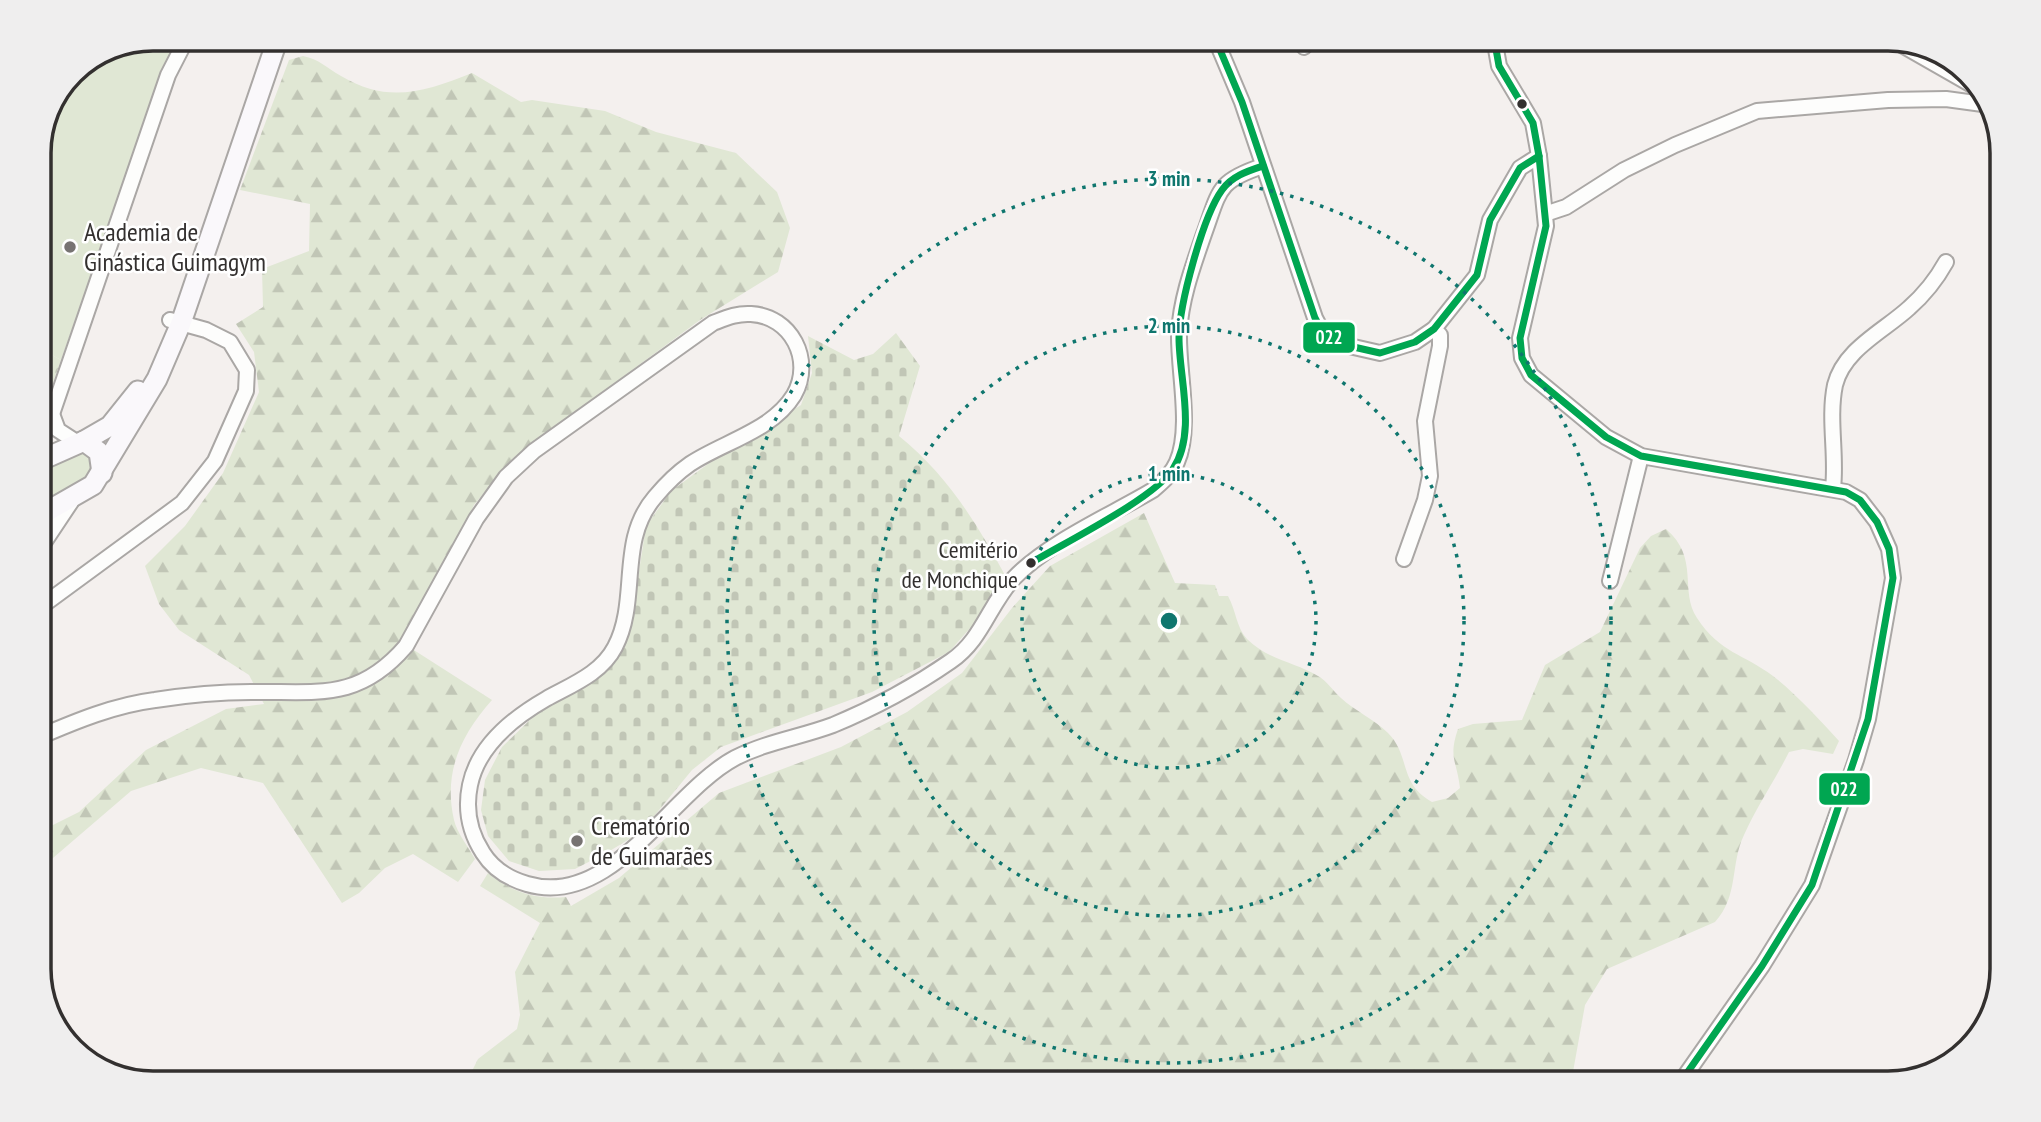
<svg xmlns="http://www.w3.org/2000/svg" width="2041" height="1122" viewBox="0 0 2041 1122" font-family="'PT Sans Narrow',sans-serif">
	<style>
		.grass { fill: #e0e7d4 }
		.forest { fill: url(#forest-firs) }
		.cemetery { fill: url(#cemetery-stones) }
		.park { fill: url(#park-crowns) }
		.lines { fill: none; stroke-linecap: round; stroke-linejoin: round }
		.street-casing { stroke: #aaa7a5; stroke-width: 18 }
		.secondary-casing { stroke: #aaa7a5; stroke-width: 23 }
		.street { stroke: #fdfdfc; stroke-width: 14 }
		.secondary { stroke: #faf8fb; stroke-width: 19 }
		.bus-1-casing { stroke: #fff; stroke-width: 12 }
		.bus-1 { stroke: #00a651; stroke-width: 7 }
		.ring { fill: none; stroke: #0f766e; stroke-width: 3.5; stroke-dasharray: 3.5 7 }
		.bus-dot { fill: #33302f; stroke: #fff; stroke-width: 2.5 }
		.poi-dot { fill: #777372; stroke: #fff; stroke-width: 2.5 }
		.labels { text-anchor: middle; stroke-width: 5; stroke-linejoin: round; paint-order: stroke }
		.bus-label { font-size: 24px; fill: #33302f; stroke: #fff; text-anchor: end }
		.poi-label { font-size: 26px; fill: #33302f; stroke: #fff; text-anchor: start }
		.rim { fill: none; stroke: #33302f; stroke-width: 3.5 }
		.centre { fill: #0f766e; stroke: #fff; stroke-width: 3.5 }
		.ring-label { font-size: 21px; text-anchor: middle; font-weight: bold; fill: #0f766e; stroke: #fff; stroke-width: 5; stroke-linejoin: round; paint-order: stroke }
		.line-badge { stroke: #fff; stroke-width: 2.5 }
		.badge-label { font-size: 19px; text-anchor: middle; font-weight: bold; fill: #fff }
	</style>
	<defs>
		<pattern id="forest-firs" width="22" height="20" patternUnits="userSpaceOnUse" patternTransform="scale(1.75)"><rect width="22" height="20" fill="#e0e7d4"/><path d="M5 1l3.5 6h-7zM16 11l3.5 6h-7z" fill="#c1c6b6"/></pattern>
		<pattern id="cemetery-stones" width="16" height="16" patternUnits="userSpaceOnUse" patternTransform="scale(1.75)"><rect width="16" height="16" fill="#e0e7d4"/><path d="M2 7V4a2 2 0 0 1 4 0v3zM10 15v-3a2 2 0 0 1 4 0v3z" fill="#c1c6b6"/></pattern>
		<pattern id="park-crowns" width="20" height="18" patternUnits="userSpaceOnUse" patternTransform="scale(1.75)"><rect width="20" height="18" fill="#e0e7d4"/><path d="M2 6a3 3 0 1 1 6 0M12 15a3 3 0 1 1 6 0" fill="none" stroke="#c1c6b6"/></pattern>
	</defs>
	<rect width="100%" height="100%" fill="#f4f0ee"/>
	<g class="grass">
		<path d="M 153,39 L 175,39 L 61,360 L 39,348 L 39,146 L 72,72 Z"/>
		<path d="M 82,451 L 90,455 L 95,476 L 39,510 L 39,471 Z"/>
	</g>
	<g class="forest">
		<path d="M 303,56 C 319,59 327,68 341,76 C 388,104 424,92 472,73 L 521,102 L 532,100 L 605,111 L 656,132 L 736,153 L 777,192 L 790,228 L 778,272 L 700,320 L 513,458 L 474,505 L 406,645 L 492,700 C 461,735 443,772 454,820 C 457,833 469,848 475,859 L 458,882 L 413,854 L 385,868 L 359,893 L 342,903 L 263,783 L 201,768 L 131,791 L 39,870 L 39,832 L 79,812 L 146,750 L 226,709 L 264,704 L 249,675 L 179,630 L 159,604 L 145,566 L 185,526 L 223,473 L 259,392 L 254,352 L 236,324 L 263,307 L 262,269 L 309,251 L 310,204 L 240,190 L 289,60 Z"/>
		<path d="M 1144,513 L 1175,583 L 1215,585 L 1219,596 L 1228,596 C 1236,610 1236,627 1247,639 C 1268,660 1295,662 1318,676 C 1328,682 1332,690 1341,698 C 1355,711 1374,719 1388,733 C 1411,756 1398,783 1432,802 L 1448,798 L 1460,788 C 1457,761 1448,758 1458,729 L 1473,724 L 1522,720 L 1545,665 L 1600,632 L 1640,548 L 1651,536 L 1666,529 C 1700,558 1679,591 1697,618 C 1720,653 1744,654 1773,676 C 1794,692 1821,721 1839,741 L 1833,754 L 1803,749 L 1789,752 C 1775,780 1757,806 1744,835 C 1730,864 1739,896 1715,922 L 1607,969 L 1585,1005 L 1571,1083 L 466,1083 L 478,1059 L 517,1029 L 520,1015 L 515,972 L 540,923 L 480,886 L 488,873 C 512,892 535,900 566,897 L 571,906 L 619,878 L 719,793 L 841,747 L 907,712 L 962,673 L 1012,608 L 1050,566 Z"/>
	</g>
	<path class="cemetery" d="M 896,333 L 920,366 L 899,436 C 948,476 976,522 1006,577 L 980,617 L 949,652 L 872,692 L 721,747 L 692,770 L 641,832 L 608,852 L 575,869 L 539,871 L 509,861 L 488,836 L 481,810 L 485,780 L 502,747 L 536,714 L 606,672 L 629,636 L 646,526 L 671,491 L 712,461 L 801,405 L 812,373 L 808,336 L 854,360 L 873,354 Z"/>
	<path class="park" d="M 39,348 L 61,360 L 39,422 Z"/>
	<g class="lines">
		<g class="street-casing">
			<g id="street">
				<path d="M 1215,38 L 1242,102 L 1315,318 L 1323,333 L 1336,343 L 1380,353 L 1415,342 L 1434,329 L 1477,275 L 1490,220 L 1520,168 L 1539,156"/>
				<path d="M 1302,38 L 1304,47"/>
				<path d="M 1494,38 L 1499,66 L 1533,123 L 1539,156 L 1546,226 L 1520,338 L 1522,358 L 1531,375 L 1606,437 L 1641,456 L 1846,492 L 1860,500 L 1877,522 L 1889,549 L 1893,578 L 1868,719 L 1856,760 L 1812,885 L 1762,966 L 1680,1083"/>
				<path d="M 1893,40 L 1984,92"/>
				<path d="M 1545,214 L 1566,207 L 1624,170 L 1675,145 L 1757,111 L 1888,100 L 1946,99 L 1990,105"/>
				<path d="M 52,414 L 58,430 L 78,443"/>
				<path d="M 39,443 L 52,414 L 168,75 L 187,38"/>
				<path d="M 1833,488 C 1837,455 1828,419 1835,385 C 1844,349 1884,331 1909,308 C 1925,294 1936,280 1946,262"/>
				<path d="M 39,550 L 71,502"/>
				<path d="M 1404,559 L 1425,500 L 1430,476 L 1425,421 L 1440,346 L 1440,335 L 1434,329"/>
				<path d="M 1610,581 L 1641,456"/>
				<path d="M 39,608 L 182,503 L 215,461 L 246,391 L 247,370 L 230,342 L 206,330 L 170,320"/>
				<path d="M 39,737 C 76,721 115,705 155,700 C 187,695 219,692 251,692 C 317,691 358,702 406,646 L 476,519 L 506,477 L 534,451 L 713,323 C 726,318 737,313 751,314 C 791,316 814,360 794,395 C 772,431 723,442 690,464 C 677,473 665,485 655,497 C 617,541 640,599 615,647 C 601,674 571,685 546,699 C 513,718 478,746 470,785 C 465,809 470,833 483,853 C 493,869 510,879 527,884 C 612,909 671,792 735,758 C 766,742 801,737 833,725 C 874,708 915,686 951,661 C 982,640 989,605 1013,579 C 1047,543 1109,516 1153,490 C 1162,482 1172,474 1177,462 C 1192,428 1178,370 1179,333 C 1181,298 1193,266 1204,234 C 1220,190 1217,181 1263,166"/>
			</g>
		</g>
		<g class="secondary-casing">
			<g id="secondary">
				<path d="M 84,441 L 110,426 L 138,391"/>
				<path d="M 39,461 L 84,441 L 99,452 L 102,473"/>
				<path d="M 39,516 L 93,485 L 157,379 L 181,323 L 278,38"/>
			</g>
		</g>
		<use href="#street" class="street"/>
		<use href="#secondary" class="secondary"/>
		<g class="bus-1-casing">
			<g id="bus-1">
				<path d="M 1215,38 L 1242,102 L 1315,318 L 1323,333 L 1336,343 L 1380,353 L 1415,342 L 1434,329 L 1477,275 L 1490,220 L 1520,168 L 1539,156"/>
				<path d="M 1494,38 L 1499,66 L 1533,123 L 1539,156 L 1546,226 L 1520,338 L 1522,358 L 1531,375 L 1606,437 L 1641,456 L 1846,492 L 1860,500 L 1877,522 L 1889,549 L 1893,578 L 1868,719 L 1812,885 L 1762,966 L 1680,1083"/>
				<path d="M 1031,563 C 1064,543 1155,498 1173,469 C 1197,433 1179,378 1179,338 C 1179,305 1203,216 1222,190 C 1232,176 1248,171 1263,166"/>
			</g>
		</g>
		<use href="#bus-1" class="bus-1"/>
	</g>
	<g class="ring">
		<circle cx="1169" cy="621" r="147"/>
		<circle cx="1169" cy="621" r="295"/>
		<circle cx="1169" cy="621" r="442"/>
	</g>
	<g class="bus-dot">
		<circle cx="1522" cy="104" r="6"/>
		<circle cx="1031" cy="563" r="6"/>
	</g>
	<g class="poi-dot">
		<circle cx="70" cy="247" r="7"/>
		<circle cx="577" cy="841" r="7"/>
	</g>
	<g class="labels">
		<g class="bus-label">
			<text x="1018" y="558">Cemitério<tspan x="1018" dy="30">de Monchique</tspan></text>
		</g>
		<g class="poi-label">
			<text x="84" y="241">Academia de<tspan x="84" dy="30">Ginástica Guimagym</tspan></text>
			<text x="591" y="835">Crematório<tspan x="591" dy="30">de Guimarães</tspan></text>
		</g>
	</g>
	<path d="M0 0H2041V1122H0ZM153 51H1888A102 102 0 0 1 1990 153V969A102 102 0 0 1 1888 1071H153A102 102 0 0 1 51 969V153A102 102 0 0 1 153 51Z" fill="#efeeee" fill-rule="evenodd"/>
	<path class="rim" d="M153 51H1888A102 102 0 0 1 1990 153V969A102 102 0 0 1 1888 1071H153A102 102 0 0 1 51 969V153A102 102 0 0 1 153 51Z"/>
	<circle cx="1169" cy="621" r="10" class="centre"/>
	<g class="ring-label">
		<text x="1169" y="186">3 min</text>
		<text x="1169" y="333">2 min</text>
		<text x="1169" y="481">1 min</text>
	</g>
	<g class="line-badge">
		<rect x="1302" y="321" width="54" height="33" rx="7" fill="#00a651"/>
		<rect x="1818" y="772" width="53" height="34" rx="7" fill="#00a651"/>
	</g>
	<g class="badge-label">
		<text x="1329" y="344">022</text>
		<text x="1844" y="796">022</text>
	</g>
</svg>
